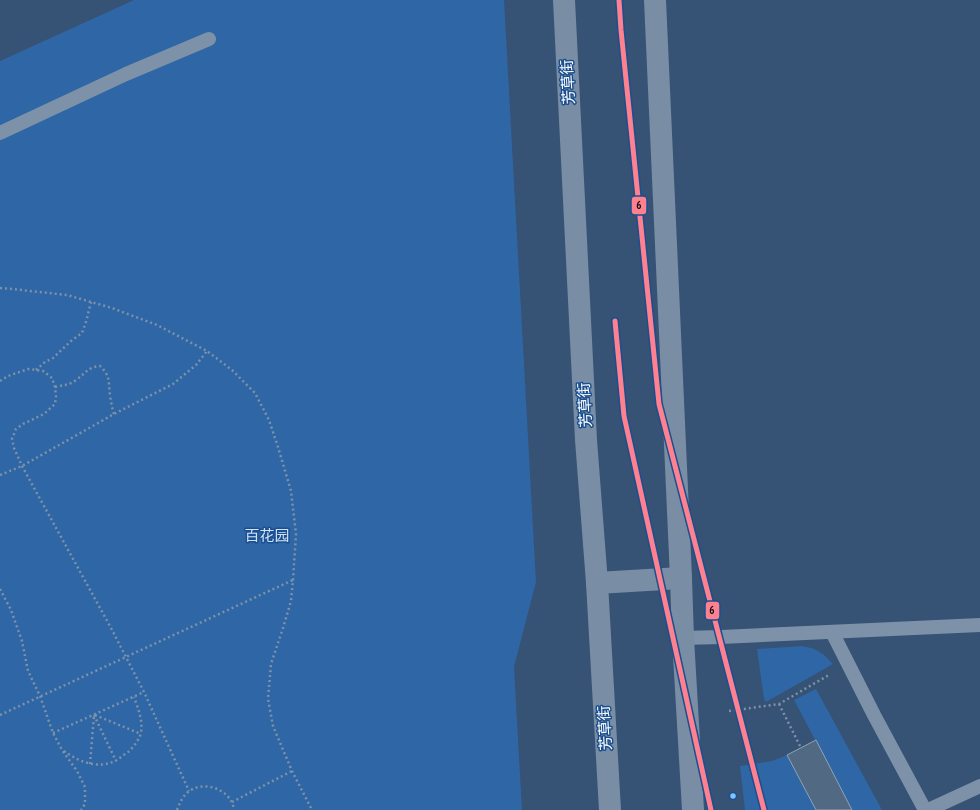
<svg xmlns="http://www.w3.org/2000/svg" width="980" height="810" viewBox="0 0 980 810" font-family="'PT Sans Narrow','Noto Sans SC',sans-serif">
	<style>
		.green { fill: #2f66a5 }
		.building { fill: #526984; stroke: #92a2b6 }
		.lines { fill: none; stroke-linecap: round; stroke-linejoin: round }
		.path { stroke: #7d92a8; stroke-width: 2.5; stroke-dasharray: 2 3; stroke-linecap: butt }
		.lane { stroke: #7d92a8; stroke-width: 14 }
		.secondary { stroke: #798da4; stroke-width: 22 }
		.metro-1-casing { stroke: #1b4f8f; stroke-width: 8 }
		.metro-1 { stroke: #ff808e; stroke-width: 5 }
		.bus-dot { fill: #80c4ff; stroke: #1b4f8f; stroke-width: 1.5 }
		.labels { text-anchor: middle; stroke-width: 3; stroke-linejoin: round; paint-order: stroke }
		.street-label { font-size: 15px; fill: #fff; stroke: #1b4f8f }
		.park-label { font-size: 15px; fill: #cfe3fa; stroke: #1b4f8f }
		.line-badge { stroke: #1b4f8f; stroke-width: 1.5 }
		.pale-badge-label { font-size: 11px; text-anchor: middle; font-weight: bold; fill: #111 }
	</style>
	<rect width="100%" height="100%" fill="#365274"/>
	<g class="green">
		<path d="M 134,0 L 504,0 L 536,582 L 514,667 L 522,810 L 0,810 L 0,61 Z"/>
		<path d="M 801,646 C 817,648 823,653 833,664 L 766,702 L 764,699 L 757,649 Z"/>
		<path d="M 816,689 L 882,810 L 852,810 L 794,700 Z"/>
		<path d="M 787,755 L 816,810 L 745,810 L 740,766 L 772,761 Z"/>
	</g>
	<path class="building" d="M 816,740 L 852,810 L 816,810 L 787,755 Z"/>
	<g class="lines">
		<g class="path">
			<path d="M 0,288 L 12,289 L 67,295 L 112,308 L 157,325 L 207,351 L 232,370 L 255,393 L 269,420 L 278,447 L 291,491 L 296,534 L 293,580 L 291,601 L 283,628 L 271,664 L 268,699 L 273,726 L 292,771 L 312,810"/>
			<path d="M 36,370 L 45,362 L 53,358 L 71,341 L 82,333 L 86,322 L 91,302"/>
			<path d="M 0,381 L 8,376 L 28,369 L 43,371 L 52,378 L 55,387 L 56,397 L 55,404 L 44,414 L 23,424 L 16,429 L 12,439 L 14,448 L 22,466 L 111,628 L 144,692 L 189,791"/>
			<path d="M 55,387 C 63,385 70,385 76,380 C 86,373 88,367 100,366 C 111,376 108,382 110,395 C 111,402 112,408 114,414"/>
			<path d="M 0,475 L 22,466 L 114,414 L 173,384 L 196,365 L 207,351"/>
			<path d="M 0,589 L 11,610 L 22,641 L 28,671 L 40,696 L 53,733 L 62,750 L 77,771 L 85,787 L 85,804 L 81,810"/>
			<path d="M 779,704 L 801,748"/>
			<path d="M 729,711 L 779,704 L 829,675"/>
			<path d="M 0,715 L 293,580"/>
			<path d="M 94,715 L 116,761"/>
			<path d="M 95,715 L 141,734"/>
			<path d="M 53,733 L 144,692"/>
			<path d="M 64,751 C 79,762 99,770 117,760 C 120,758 123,755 127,753 C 133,748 139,740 141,733 C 143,719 138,709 134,697"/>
			<path d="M 90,764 L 94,715"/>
			<path d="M 232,802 L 292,771"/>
			<path d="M 177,810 C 180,803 182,797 188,792 C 204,779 232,790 234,810"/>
		</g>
		<g class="lane">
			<path d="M 0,133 L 126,74 L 209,39"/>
			<path d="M 832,632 L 874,715 L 925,810"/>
			<path d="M 683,638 L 721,637 L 980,625"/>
			<path d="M 928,810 L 980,786"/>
		</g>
		<g class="secondary">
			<path d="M 564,0 L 586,440 L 597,583 L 610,810"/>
			<path d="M 655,0 L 681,578 L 683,638 L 693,810"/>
			<path d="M 597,583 L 681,578"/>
		</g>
		<g class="metro-1-casing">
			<g id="metro-1">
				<path d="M 619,0 L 621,30 L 659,404 L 764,810"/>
				<path d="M 615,321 L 624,416 L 711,810"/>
			</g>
		</g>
		<use href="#metro-1" class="metro-1"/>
	</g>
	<circle class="bus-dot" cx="733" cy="796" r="3.5"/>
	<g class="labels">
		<g class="street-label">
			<text transform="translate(568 82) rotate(-93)" y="5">芳草街</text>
			<text transform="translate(585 405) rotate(-93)" y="5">芳草街</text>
			<text transform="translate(605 728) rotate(-93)" y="5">芳草街</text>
		</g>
		<g class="park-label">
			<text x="267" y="541">百花园</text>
		</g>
	</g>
	<g class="line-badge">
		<rect x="631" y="196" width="16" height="19" rx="4" fill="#ff808e"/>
		<rect x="705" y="601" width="15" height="19" rx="4" fill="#ff808e"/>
	</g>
	<g class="pale-badge-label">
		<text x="639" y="209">6</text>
		<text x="712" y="614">6</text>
	</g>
</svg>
